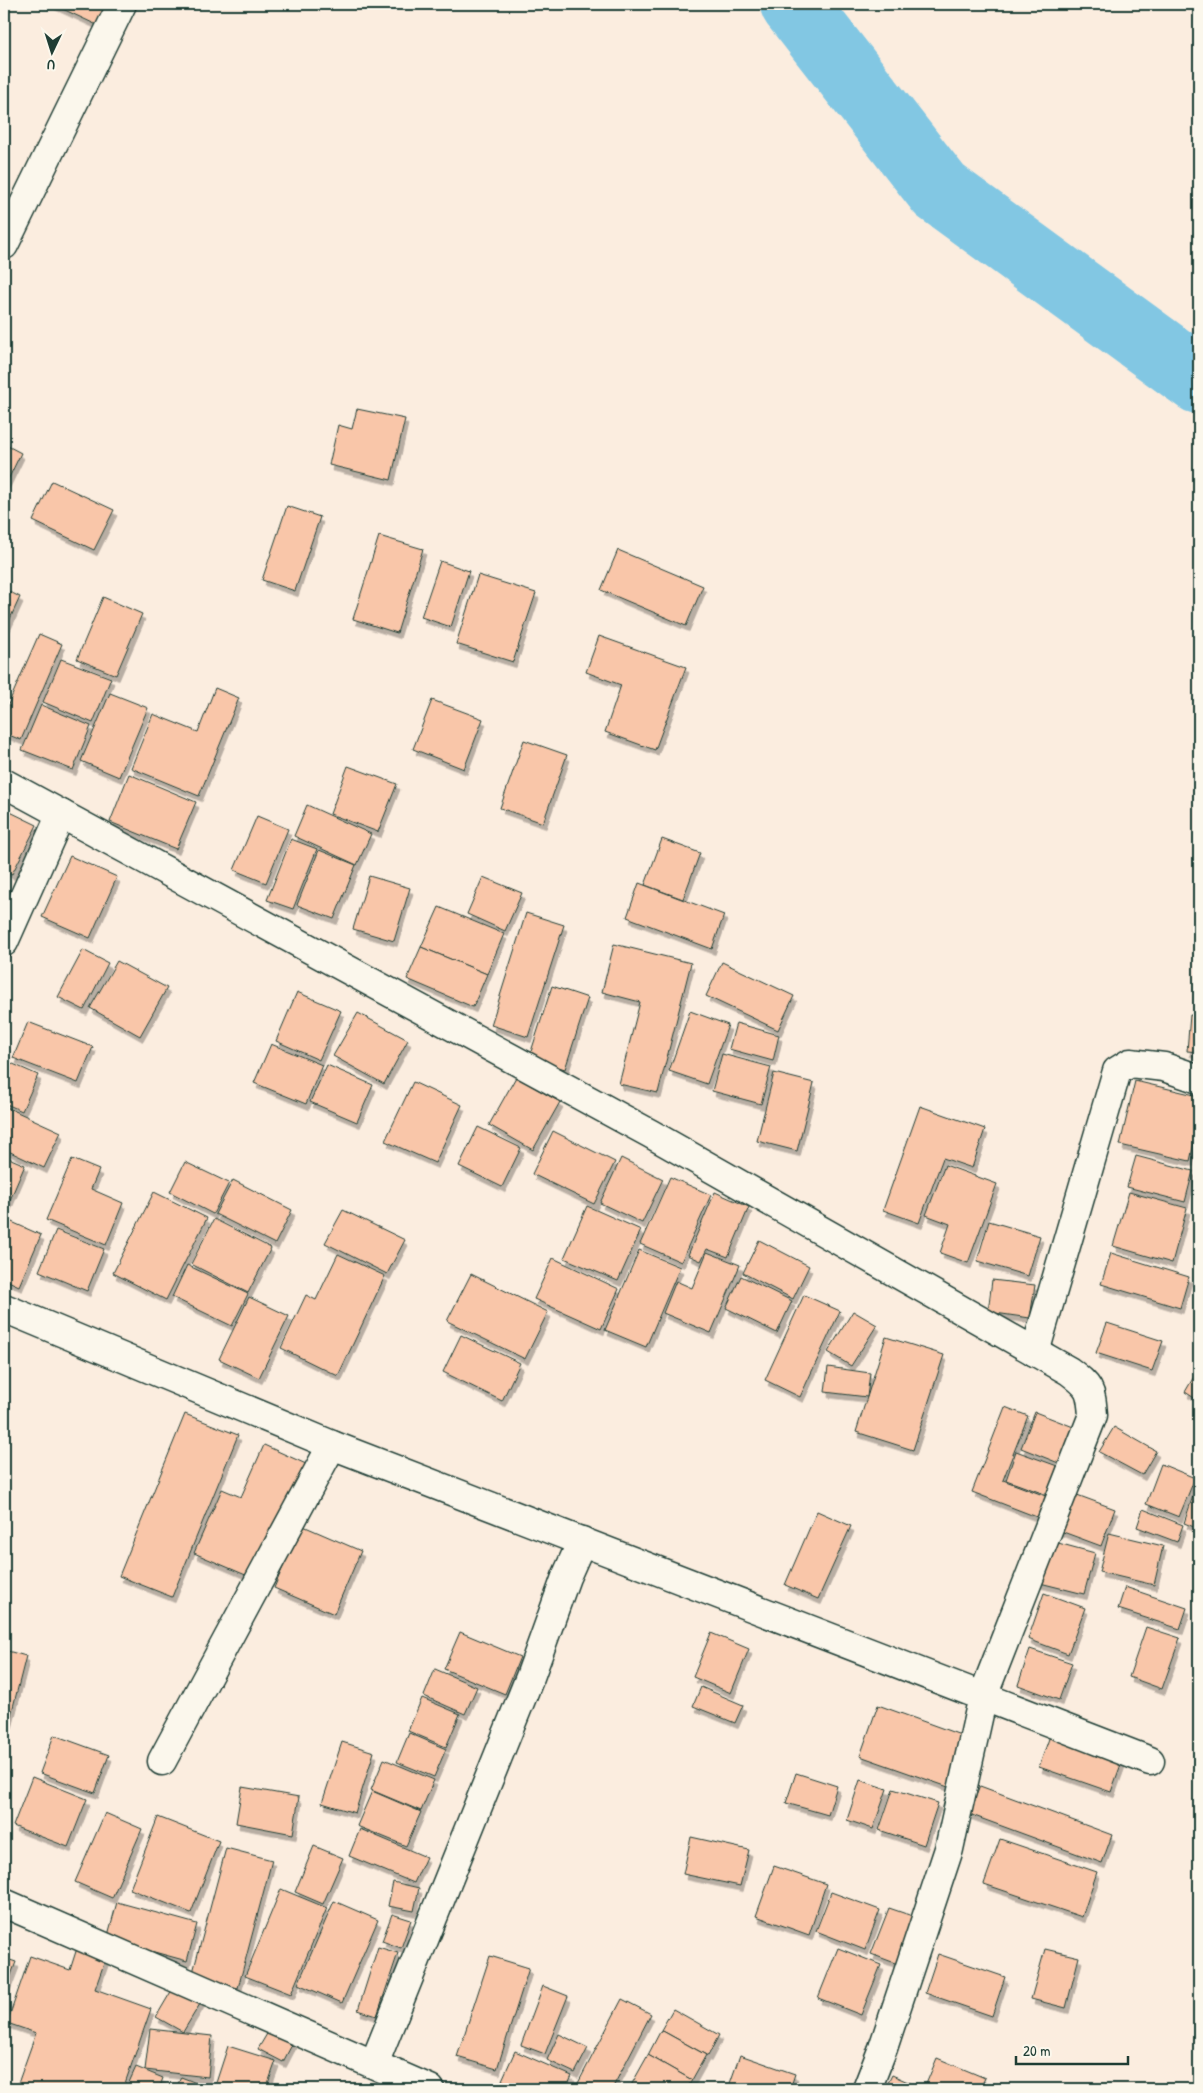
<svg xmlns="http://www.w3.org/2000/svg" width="1203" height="2093" viewBox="0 0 1203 2093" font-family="'Patrick Hand',sans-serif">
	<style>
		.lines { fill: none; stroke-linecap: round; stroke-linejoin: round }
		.river { stroke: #82c7e3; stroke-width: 68 }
		.building { fill: #f9c6a9; stroke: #1f3d34; filter: url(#shadow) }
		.street-casing { stroke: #1f3d34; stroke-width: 31 }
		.street { stroke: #fbf7ec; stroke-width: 28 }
	</style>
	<defs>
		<filter id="shadow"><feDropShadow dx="3" dy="5.5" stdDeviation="0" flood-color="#0004"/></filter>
	</defs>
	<rect width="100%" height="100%" fill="#fbeddf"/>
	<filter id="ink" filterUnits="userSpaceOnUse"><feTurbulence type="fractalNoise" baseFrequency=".02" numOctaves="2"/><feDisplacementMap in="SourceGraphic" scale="10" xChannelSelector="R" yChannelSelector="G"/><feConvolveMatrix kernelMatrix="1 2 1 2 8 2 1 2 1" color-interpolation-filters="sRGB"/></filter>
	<g filter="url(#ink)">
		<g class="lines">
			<path class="river" d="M 794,4 L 940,191 L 1199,380"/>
		</g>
		<g class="building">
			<path d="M 52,4 L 107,4 L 97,25 Z"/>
			<path d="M 357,409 L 405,419 L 391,480 L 329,465 L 338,425 L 352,429 Z"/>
			<path d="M 4,444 L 21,453 L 5,486 L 4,486 Z"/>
			<path d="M 52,481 L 114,510 L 94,550 L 33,521 Z"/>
			<path d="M 287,506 L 320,517 L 295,591 L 262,580 Z"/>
			<path d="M 379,536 L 423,549 L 397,633 L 353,619 Z"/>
			<path d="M 618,550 L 703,586 L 686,626 L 601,590 Z"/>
			<path d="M 440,561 L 469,571 L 451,627 L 421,617 Z"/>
			<path d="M 478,575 L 536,593 L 513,662 L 456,644 Z"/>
			<path d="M 4,589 L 20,597 L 4,632 Z"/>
			<path d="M 103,597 L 142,614 L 116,675 L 77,659 Z"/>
			<path d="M 39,634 L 62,644 L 21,740 L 4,733 L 4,714 Z"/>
			<path d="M 599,636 L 686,667 L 655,750 L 605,732 L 621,685 L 586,672 Z"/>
			<path d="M 61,659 L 111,678 L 93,723 L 43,702 Z"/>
			<path d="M 215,688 L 239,698 L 199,796 L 131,768 L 153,714 L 198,732 Z"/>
			<path d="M 110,693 L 148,708 L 119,777 L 81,761 Z"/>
			<path d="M 432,700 L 483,719 L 464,769 L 413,749 Z"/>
			<path d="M 41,705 L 91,726 L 73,770 L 22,750 Z"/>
			<path d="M 524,740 L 567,755 L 543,823 L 500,808 Z"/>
			<path d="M 348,766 L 397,784 L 378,832 L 330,814 Z"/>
			<path d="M 129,774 L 196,802 L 176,849 L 110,822 Z"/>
			<path d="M 307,805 L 371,834 L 357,865 L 294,836 Z"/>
			<path d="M 4,809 L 37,825 L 12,874 L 4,870 Z"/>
			<path d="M 257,816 L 288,829 L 266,883 L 234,870 Z"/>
			<path d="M 291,839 L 317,849 L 293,909 L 267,900 Z"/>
			<path d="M 662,839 L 700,853 L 683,899 L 645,885 Z"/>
			<path d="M 319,850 L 356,865 L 334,919 L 297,905 Z"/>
			<path d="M 70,856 L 117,877 L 90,938 L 42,917 Z"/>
			<path d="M 369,876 L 410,888 L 394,941 L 353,929 Z"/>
			<path d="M 483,877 L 522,893 L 505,931 L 467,914 Z"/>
			<path d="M 639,883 L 724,915 L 712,949 L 627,917 Z"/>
			<path d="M 439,907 L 504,934 L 487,974 L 421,947 Z"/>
			<path d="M 526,913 L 564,925 L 528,1037 L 491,1025 Z"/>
			<path d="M 614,944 L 691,963 L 658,1093 L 619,1084 L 640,1002 L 602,992 Z"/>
			<path d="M 421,947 L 487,974 L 473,1007 L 407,979 Z"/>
			<path d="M 83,950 L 108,963 L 84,1010 L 58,997 Z"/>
			<path d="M 117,961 L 167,988 L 140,1036 L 90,1008 Z"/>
			<path d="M 722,962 L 794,996 L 778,1030 L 706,996 Z"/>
			<path d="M 552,986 L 588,998 L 565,1069 L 529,1058 Z"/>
			<path d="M 297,992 L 341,1011 L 319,1060 L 276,1041 Z"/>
			<path d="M 690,1011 L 728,1025 L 707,1084 L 669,1071 Z"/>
			<path d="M 358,1013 L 408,1040 L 384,1084 L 333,1056 Z"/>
			<path d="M 1190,1015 L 1199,1016 L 1199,1052 L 1187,1051 Z"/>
			<path d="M 28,1022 L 93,1047 L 78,1083 L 13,1058 Z"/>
			<path d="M 736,1023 L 779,1035 L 773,1061 L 729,1049 Z"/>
			<path d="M 271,1044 L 322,1065 L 306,1104 L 254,1083 Z"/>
			<path d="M 722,1054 L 771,1067 L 761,1104 L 712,1091 Z"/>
			<path d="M 4,1060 L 38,1075 L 22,1111 L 4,1103 Z"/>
			<path d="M 327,1065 L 373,1085 L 357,1122 L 310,1102 Z"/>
			<path d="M 774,1073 L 814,1083 L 797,1151 L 757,1141 Z"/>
			<path d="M 516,1077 L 560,1102 L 533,1150 L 489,1125 Z"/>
			<path d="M 1135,1081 L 1199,1096 L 1199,1119 L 1190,1161 L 1120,1145 Z"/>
			<path d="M 413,1082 L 462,1105 L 435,1163 L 385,1141 Z"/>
			<path d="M 4,1106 L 61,1132 L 44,1168 L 4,1149 Z"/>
			<path d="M 920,1106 L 985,1129 L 972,1168 L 943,1158 L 919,1223 L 883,1210 Z"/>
			<path d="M 478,1127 L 521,1148 L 502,1187 L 459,1166 Z"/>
			<path d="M 553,1131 L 615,1162 L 594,1204 L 532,1174 Z"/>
			<path d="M 4,1156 L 25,1165 L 4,1214 Z"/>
			<path d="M 1136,1156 L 1193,1171 L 1185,1202 L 1127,1187 Z"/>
			<path d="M 621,1158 L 663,1179 L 642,1223 L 600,1203 Z"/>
			<path d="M 72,1159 L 99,1170 L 91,1189 L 123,1203 L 106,1245 L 46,1220 Z"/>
			<path d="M 185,1162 L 229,1183 L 213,1214 L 170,1192 Z"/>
			<path d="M 945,1165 L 997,1184 L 968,1263 L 940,1253 L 950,1224 L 926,1215 Z"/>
			<path d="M 670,1177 L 711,1195 L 681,1262 L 640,1244 Z"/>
			<path d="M 233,1180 L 292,1210 L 275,1244 L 215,1214 Z"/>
			<path d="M 154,1192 L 207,1218 L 166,1300 L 113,1273 Z"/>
			<path d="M 715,1192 L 749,1207 L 728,1257 L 707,1249 L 701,1261 L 688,1255 Z"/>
			<path d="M 1129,1192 L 1187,1208 L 1172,1263 L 1113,1246 Z"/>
			<path d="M 587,1206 L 641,1230 L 618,1281 L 564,1258 Z"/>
			<path d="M 343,1210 L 405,1240 L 387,1274 L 325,1243 Z"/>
			<path d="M 5,1219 L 41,1235 L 19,1286 L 4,1279 Z"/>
			<path d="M 214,1219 L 271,1248 L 248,1293 L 191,1264 Z"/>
			<path d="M 989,1221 L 1040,1236 L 1028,1276 L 977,1261 Z"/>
			<path d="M 56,1230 L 104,1249 L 87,1291 L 39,1271 Z"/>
			<path d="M 759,1240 L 809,1266 L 793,1299 L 743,1273 Z"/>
			<path d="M 639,1250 L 680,1267 L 646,1347 L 605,1330 Z"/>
			<path d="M 707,1252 L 740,1265 L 711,1333 L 663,1313 L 676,1281 L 692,1288 Z"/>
			<path d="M 1111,1253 L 1189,1277 L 1180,1308 L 1101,1284 Z"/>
			<path d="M 338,1254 L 385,1276 L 338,1376 L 281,1348 L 306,1295 L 316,1300 Z"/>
			<path d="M 553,1258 L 619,1289 L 601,1329 L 534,1299 Z"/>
			<path d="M 187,1265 L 248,1294 L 232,1326 L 172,1297 Z"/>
			<path d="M 471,1274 L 548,1312 L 525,1359 L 447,1321 Z"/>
			<path d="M 741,1276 L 792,1301 L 777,1333 L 726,1308 Z"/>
			<path d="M 992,1280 L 1035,1285 L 1030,1318 L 988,1312 Z"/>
			<path d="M 804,1295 L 840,1311 L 800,1397 L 765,1380 Z"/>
			<path d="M 249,1297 L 289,1316 L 259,1378 L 219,1359 Z"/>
			<path d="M 853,1311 L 877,1325 L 851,1366 L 828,1352 Z"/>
			<path d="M 1107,1323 L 1163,1341 L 1152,1371 L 1096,1353 Z"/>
			<path d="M 461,1335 L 520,1363 L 502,1401 L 443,1372 Z"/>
			<path d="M 886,1337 L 944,1355 L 913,1450 L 856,1432 Z"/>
			<path d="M 828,1367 L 870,1373 L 867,1397 L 825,1392 Z"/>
			<path d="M 1199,1368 L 1199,1401 L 1185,1392 Z"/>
			<path d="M 1005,1407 L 1028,1416 L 1003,1480 L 1051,1498 L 1042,1519 L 972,1492 Z"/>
			<path d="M 1035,1412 L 1076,1428 L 1061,1464 L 1021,1448 Z"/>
			<path d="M 185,1414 L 238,1435 L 172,1597 L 119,1576 Z"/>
			<path d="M 1114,1427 L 1156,1451 L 1142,1475 L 1099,1452 Z"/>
			<path d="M 264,1445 L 306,1464 L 255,1579 L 194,1553 L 222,1489 L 241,1497 Z"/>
			<path d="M 1016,1451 L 1060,1467 L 1050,1496 L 1006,1480 Z"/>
			<path d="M 1161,1464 L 1195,1478 L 1179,1517 L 1146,1504 Z"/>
			<path d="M 1196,1487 L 1199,1489 L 1199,1529 L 1184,1523 Z"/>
			<path d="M 1069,1492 L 1115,1509 L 1101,1546 L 1055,1529 Z"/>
			<path d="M 1143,1509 L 1183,1525 L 1177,1542 L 1137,1527 Z"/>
			<path d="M 817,1511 L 851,1526 L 818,1599 L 785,1585 Z"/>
			<path d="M 301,1525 L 361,1551 L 334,1614 L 274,1588 Z"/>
			<path d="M 1109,1533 L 1163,1546 L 1154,1585 L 1099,1572 Z"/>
			<path d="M 1047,1540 L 1095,1553 L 1084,1594 L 1036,1582 Z"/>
			<path d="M 1125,1587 L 1187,1608 L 1180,1629 L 1118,1609 Z"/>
			<path d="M 1044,1593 L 1085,1608 L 1068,1654 L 1028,1639 Z"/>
			<path d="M 1146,1627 L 1180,1638 L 1162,1689 L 1129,1677 Z"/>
			<path d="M 460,1632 L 520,1657 L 505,1694 L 444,1669 Z"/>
			<path d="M 711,1633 L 749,1649 L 731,1693 L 693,1677 Z"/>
			<path d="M 1030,1649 L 1072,1663 L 1059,1700 L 1018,1685 Z"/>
			<path d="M 4,1650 L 26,1656 L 9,1723 L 4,1722 Z"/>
			<path d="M 435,1669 L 477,1687 L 465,1714 L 424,1696 Z"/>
			<path d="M 701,1687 L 743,1705 L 735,1723 L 693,1706 Z"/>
			<path d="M 422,1698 L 460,1714 L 446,1747 L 408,1731 Z"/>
			<path d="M 878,1705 L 969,1738 L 951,1788 L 860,1756 Z"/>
			<path d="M 1052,1730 L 1124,1756 L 1111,1792 L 1039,1767 Z"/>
			<path d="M 409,1733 L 446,1749 L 434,1777 L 397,1762 Z"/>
			<path d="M 54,1735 L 109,1755 L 95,1793 L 40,1773 Z"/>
			<path d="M 342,1742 L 374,1752 L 355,1813 L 322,1803 Z"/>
			<path d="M 384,1759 L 434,1780 L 421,1811 L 371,1790 Z"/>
			<path d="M 796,1773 L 837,1786 L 828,1815 L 786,1803 Z"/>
			<path d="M 32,1777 L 87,1799 L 68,1847 L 13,1826 Z"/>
			<path d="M 860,1780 L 887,1789 L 873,1829 L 847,1820 Z"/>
			<path d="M 980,1786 L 1112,1835 L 1102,1863 L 969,1814 Z"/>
			<path d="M 242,1787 L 299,1797 L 293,1834 L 236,1823 Z"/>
			<path d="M 893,1789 L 938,1803 L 924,1845 L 879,1830 Z"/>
			<path d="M 372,1791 L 421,1812 L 406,1846 L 357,1826 Z"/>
			<path d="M 105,1813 L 142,1829 L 112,1898 L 75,1882 Z"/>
			<path d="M 158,1817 L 219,1841 L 191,1913 L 130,1889 Z"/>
			<path d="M 360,1829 L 426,1857 L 414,1883 L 349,1856 Z"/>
			<path d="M 691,1837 L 749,1850 L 740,1886 L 683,1874 Z"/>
			<path d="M 1000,1839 L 1097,1872 L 1082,1917 L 984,1884 Z"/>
			<path d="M 314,1846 L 343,1858 L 323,1904 L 295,1892 Z"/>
			<path d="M 226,1848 L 272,1860 L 238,1988 L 192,1976 Z"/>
			<path d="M 774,1866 L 826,1884 L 809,1935 L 756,1916 Z"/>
			<path d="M 393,1882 L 419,1888 L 414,1911 L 388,1906 Z"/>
			<path d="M 281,1889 L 327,1908 L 291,1994 L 245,1976 Z"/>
			<path d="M 831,1892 L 880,1910 L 865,1950 L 816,1931 Z"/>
			<path d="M 334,1901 L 378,1920 L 342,2003 L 298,1984 Z"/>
			<path d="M 117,1902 L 197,1924 L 187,1961 L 107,1939 Z"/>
			<path d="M 889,1908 L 921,1919 L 903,1966 L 871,1954 Z"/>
			<path d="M 392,1914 L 411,1920 L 401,1948 L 382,1941 Z"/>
			<path d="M 78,1945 L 107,1955 L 95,1989 L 151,2009 L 123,2089 L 16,2089 L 36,2033 L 7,2023 L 30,1956 L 70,1970 Z"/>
			<path d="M 378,1947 L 398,1953 L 377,2016 L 358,2010 Z"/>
			<path d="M 838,1948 L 881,1965 L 861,2015 L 818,1998 Z"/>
			<path d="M 1045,1949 L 1079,1957 L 1066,2008 L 1031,1999 Z"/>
			<path d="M 938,1954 L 1005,1977 L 992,2016 L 925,1993 Z"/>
			<path d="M 490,1956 L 529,1968 L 497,2069 L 457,2057 Z"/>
			<path d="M 4,1958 L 16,1962 L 4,1993 Z"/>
			<path d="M 176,1983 L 203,1999 L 183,2032 L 156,2017 Z"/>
			<path d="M 543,1986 L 568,1996 L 545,2054 L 521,2045 Z"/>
			<path d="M 622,1999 L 651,2014 L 612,2089 L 575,2089 Z"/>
			<path d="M 673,2009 L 719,2035 L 708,2056 L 661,2030 Z"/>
			<path d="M 271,2027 L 295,2039 L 283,2062 L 258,2049 Z"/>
			<path d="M 150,2029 L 212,2036 L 208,2077 L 145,2070 Z"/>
			<path d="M 661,2030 L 706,2055 L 692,2080 L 648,2055 Z"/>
			<path d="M 559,2034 L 588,2048 L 575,2073 L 547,2060 Z"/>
			<path d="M 228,2046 L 276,2061 L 266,2089 L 214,2089 Z"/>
			<path d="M 515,2051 L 572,2076 L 566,2089 L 500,2089 L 504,2081 L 502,2080 Z"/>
			<path d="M 648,2055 L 692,2080 L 687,2089 L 629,2089 Z"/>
			<path d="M 740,2055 L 795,2074 L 790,2089 L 728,2089 Z"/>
			<path d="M 937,2058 L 985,2078 L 980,2089 L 924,2089 Z"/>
			<path d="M 136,2067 L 163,2078 L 159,2089 L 126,2089 Z"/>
			<path d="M 892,2075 L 917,2086 L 916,2089 L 885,2089 Z"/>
			<path d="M 181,2077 L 212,2089 L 176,2089 Z"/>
		</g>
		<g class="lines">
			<g class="street-casing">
				<g id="street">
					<path d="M 4,245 L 122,4"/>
					<path d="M 4,783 L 651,1134 L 1069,1371 C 1090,1387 1091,1389 1093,1415 L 983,1696 L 949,1849 L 883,2048 L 867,2089"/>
					<path d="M 4,942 L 61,814"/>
					<path d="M 4,1308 L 332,1445 L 1150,1761"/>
					<path d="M 1035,1352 L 1117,1071 L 1130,1063 L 1164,1067 L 1199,1079"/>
					<path d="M 162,1761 L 332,1445"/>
					<path d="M 4,1903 L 430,2089"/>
					<path d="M 374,2064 L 530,1677 L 566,1577 L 582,1541"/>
				</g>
			</g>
			<use href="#street" class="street"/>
		</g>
	</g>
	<rect width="1203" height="2093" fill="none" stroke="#fbf7ec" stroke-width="20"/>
	<rect x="10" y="10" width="1183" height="2073" fill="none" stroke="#1f3d34" stroke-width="2" filter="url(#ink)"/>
	<g transform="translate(52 52) rotate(184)" stroke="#fbf7ec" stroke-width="4" paint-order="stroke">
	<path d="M0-4L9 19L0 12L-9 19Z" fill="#1f3d34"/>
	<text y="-8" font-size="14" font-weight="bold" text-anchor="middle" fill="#1f3d34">U</text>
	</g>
	<path d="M1016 2056v8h112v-8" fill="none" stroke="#1f3d34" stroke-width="2.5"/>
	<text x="1023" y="2056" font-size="15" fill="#1f3d34" stroke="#fbf7ec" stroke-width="4" paint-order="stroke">20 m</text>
</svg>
